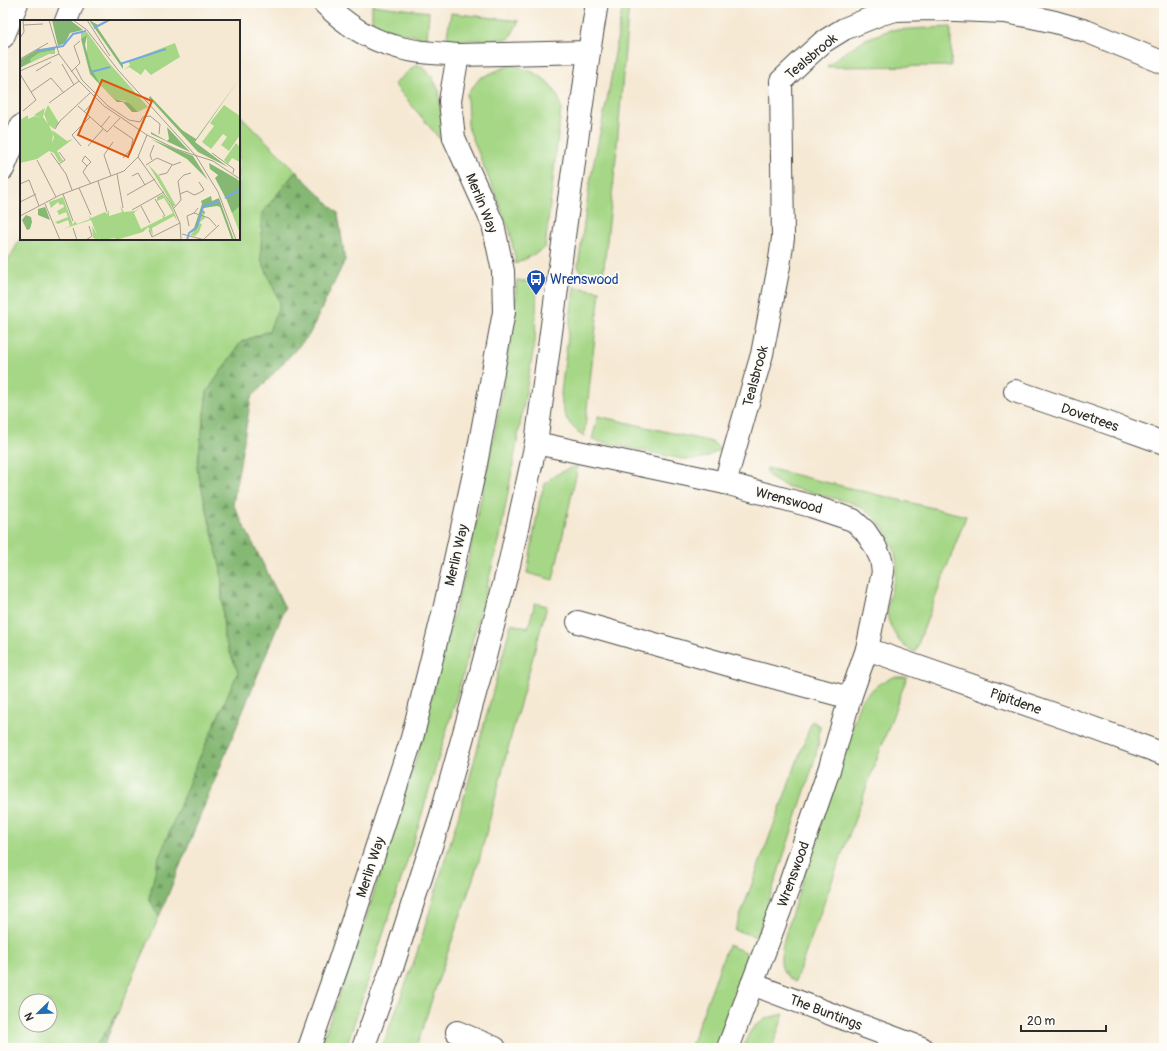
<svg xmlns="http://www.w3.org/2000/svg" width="1167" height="1051" viewBox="0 0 1167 1051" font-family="Pangolin,sans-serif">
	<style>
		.green { fill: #a6d786; stroke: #688158; fill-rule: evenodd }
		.forest { fill: url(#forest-firs); stroke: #58724f }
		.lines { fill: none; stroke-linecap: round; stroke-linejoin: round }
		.minor-casing { stroke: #494844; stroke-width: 24 }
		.highway-casing { stroke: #494844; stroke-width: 24 }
		.minor { stroke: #fff; stroke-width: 22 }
		.highway { stroke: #fff; stroke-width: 22 }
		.labels { text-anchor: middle; stroke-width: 3.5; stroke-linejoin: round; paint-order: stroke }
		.street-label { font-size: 14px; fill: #2b2b2b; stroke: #fdfcf7 }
		.transit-label { font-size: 14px; fill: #164399; stroke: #fdfcf7; text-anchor: start }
		.inset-river { fill: none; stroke: #77a8e2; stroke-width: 2 }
		.inset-road { fill: none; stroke: #a59d90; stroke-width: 1 }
		.view { fill: #df570e; fill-opacity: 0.15; stroke: #df570e; stroke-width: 2 }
		.inset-edge { fill: none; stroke: #2b2b2b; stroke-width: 2 }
	</style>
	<defs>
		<pattern id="forest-firs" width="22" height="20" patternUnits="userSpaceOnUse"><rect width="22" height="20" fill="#84b873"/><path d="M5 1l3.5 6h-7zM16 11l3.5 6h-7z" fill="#6c965f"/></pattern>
	</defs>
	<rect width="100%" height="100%" fill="#fdfcf7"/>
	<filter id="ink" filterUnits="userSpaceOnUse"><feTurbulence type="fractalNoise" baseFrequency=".025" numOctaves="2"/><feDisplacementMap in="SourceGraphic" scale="8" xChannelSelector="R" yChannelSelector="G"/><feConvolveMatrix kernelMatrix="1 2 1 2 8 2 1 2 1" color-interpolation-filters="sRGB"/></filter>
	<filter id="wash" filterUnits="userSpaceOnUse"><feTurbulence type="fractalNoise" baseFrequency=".012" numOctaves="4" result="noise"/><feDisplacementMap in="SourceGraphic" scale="16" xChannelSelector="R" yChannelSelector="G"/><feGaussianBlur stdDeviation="0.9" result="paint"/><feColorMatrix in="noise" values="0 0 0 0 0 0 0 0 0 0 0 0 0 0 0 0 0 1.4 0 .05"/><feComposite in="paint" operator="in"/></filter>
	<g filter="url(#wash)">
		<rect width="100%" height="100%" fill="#f6e9d4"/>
		<g class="green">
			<path d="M 623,3 L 629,3 L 615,169 L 603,276 L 585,278 L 578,267 L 590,181 L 609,90 Z"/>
			<path d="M 372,5 L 429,12 L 427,39 L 385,29 L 372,21 Z"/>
			<path d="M 451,13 L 519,21 L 509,39 L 450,41 L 447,35 Z"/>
			<path d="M 951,27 L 951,66 L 826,67 L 845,52 L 866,39 L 890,30 Z"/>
			<path d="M 417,64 L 425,69 L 432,77 L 439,91 L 444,144 L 394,84 Z"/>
			<path d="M 510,65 C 530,69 549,77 558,97 C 560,100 560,105 561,109 L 545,248 L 516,264 L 510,231 L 468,127 L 467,94 L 480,78 Z"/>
			<path d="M 239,114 L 296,171 L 262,213 L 261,259 L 280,303 L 269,331 L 241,342 L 207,392 L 197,468 L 221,570 L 224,638 L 238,672 L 192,775 L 149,898 L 159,917 L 118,1012 L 95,1048 L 3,1048 L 3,271 L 21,237 L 21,239 L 239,239 ZM 26,1001 L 50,1001 L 50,1025 L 26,1025 Z"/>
			<path d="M 517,280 L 537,283 L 535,341 L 500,537 L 465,668 L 416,834 L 346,1048 L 320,1048 L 359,940 L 416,759 L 441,660 L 467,566 L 500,406 L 513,319 Z"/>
			<path d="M 574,287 L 600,291 L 584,436 C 567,424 562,415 561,393 Z"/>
			<path d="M 598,416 L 712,442 L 721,449 C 705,459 700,460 682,459 L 592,440 Z"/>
			<path d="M 578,466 L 553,580 L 527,573 L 540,498 L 545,484 L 552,477 L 569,468 Z"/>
			<path d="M 767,468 L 966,516 L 915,652 C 911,650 907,648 904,646 C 896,639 887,622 887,611 C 887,598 894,585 896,572 C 900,550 883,522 865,510 C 854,502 841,500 828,497 C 814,493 800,490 786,486 C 778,483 772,480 767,473 Z"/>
			<path d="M 535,603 L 547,606 L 512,733 L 479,861 L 436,987 L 416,1048 L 382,1048 L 417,953 L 468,784 L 511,624 L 528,628 Z"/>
			<path d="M 894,677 L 907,677 L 795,982 C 792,980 789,978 787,976 C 776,965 783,945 786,932 L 860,702 C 871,689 879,683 894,677 Z"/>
			<path d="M 812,721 L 820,726 L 818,746 L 812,769 L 757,937 L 735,930 Z"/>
			<path d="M 728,945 L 750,954 L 716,1048 L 690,1048 Z"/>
			<path d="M 784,1014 L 772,1048 L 743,1048 C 752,1023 759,1019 784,1014 Z"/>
		</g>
		<g class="forest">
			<path d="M 296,171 L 338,213 L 345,260 L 309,335 L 251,398 L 233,504 L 285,608 L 159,917 L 149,898 L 158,860 L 192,775 L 238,672 L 224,638 L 221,570 L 197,468 L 207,392 L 241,342 L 269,331 L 280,303 L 261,259 L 262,213 Z"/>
			<path d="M 118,1012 L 103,1048 L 95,1048 Z"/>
		</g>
	</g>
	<g filter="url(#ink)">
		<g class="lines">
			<g class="minor-casing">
				<g id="minor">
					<path d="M 458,55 L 589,52"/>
					<path d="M 1015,391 L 1108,423 L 1164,443"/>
					<path d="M 536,443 L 725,483 L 811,506 L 853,520 L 865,531 L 875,546 L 881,559 L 883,572 L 867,649 L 850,698 L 830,767 L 788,889 L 728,1048"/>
					<path d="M 725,483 L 762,354 L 779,266 L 783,238 L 781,81 L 802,61 L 823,42 L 844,29 L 881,14 L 896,10 L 931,9 L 1005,12 L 1032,17 L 1055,22 L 1086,31 L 1164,63"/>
					<path d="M 578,622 L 739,668 L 850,698"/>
					<path d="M 867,649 L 1074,721 L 1164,754"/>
					<path d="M 752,984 L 852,1022 L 922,1048"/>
					<path d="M 457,1032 L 495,1048"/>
					<path d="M 309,1048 L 340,959 L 412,738 L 444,610 L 476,464 L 504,312 L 503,271 L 493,224 L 454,138 L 450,101 L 458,55 C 437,53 414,53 394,46 C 368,39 343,22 324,3"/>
					<path d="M 363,1048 L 393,965 L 441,815 L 481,672 L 509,565 L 536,443 L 589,52 L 597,3"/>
				</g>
			</g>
			<g class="highway-casing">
				<g id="highway">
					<path d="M 66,21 L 73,3"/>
					<path d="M 3,37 L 17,3"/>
					<path d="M 3,169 L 21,126"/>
				</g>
			</g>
			<use href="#minor" class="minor"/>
			<use href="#highway" class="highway"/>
		</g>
	</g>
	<defs>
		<g id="bus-pin" transform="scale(1)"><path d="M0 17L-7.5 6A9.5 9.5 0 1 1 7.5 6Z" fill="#1a4fb4" stroke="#fdfcf7"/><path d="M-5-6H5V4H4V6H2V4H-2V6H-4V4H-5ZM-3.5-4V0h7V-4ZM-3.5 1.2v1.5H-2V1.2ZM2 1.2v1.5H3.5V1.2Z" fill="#fff"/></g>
	</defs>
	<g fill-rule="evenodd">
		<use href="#bus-pin" x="536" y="279"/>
	</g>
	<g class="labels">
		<g class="street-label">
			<text transform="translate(811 56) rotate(-40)" y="5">Tealsbrook</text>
			<text transform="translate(482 203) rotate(68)" y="5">Merlin Way</text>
			<text transform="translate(755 376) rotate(-75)" y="5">Tealsbrook</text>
			<text transform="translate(1090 417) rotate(19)" y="5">Dovetrees</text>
			<text transform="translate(789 500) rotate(15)" y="5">Wrenswood</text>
			<text transform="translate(456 555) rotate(-77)" y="5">Merlin Way</text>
			<text transform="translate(1016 701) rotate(19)" y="5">Pipitdene</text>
			<text transform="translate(370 867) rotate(-72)" y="5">Merlin Way</text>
			<text transform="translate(793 874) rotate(-70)" y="5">Wrenswood</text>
			<text transform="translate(826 1012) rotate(21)" y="5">The Buntings</text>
		</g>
		<g class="transit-label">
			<text x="550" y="284">Wrenswood</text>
		</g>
	</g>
	<g transform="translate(20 20)">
		<rect width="220" height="220" fill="#f6e9d4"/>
		<path d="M 67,12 L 89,43 L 128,87 L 118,92 L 105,81 L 95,79 L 81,66 L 72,54 L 67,36 L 67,17 L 61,19 L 61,13 ZM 155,23 L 160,37 L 131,55 L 125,49 L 121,55 L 109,47 L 104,50 L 110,45 L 108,41 ZM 35,30 L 35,34 L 29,34 L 4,46 L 11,42 L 9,39 L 19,33 ZM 28,85 L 39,103 L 34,109 L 29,105 L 33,114 L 32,123 L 34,118 L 32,110 L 47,121 L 53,119 L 37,131 L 43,141 L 39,142 L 34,133 L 29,131 L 17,139 L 0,143 L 0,100 L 8,95 L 8,99 L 15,96 L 22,98 L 14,95 L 25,88 L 23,97 L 28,104 L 24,94 ZM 204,85 L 220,96 L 220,115 L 209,131 L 201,125 L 207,117 L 203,114 L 191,129 L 182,122 L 194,106 L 190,103 ZM 216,123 L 220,127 L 220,142 L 212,138 L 208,144 L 204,140 ZM 128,144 L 139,156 L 156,186 L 153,186 ZM 143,174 L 151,185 L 158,202 L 154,196 L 132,208 L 133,216 L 128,207 L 123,212 L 96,220 L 95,218 L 81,220 L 79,217 L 80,220 L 73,218 L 72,206 L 77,215 L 71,200 L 43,209 L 50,206 L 48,200 L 38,204 L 35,202 L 48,197 L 46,192 L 39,195 L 37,191 L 44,187 L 43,184 L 40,185 L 38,182 L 31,188 L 29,182 L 43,177 L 53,205 L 55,201 L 57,204 L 70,199 L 69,195 L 71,198 L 85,192 L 87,194 L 89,190 L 89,196 L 102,192 L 100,186 L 104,192 L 115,191 L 120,187 L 114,193 L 121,209 L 143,198 L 142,195 L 145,197 L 153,193 L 144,178 L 137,181 L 137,177 ZM 220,186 L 220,209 L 219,211 L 212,193 ZM 182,190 L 185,198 L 179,203 L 182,204 L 179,212 L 175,216 L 170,215 L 177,208 Z" fill="#a6d786"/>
		<path d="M 32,0 L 50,0 L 63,10 L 50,13 L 45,23 L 38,26 ZM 69,0 L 78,5 L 91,0 L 77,7 L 103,45 L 103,49 ZM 67,15 L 65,25 L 71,48 L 81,66 L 70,54 L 61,19 ZM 35,28 L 35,30 L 19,33 L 10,39 L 11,42 L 0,48 L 0,40 L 18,29 ZM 220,58 L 175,122 L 208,147 L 178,132 L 129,78 L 130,76 L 162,110 L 176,119 ZM 85,70 L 95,79 L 109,83 L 118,92 L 112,92 L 103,82 L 97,82 ZM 147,107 L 170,132 L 131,114 L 131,112 L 147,121 L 149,119 ZM 131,119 L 173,136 L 188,160 L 167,139 ZM 189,143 L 217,159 L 220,162 L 220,170 L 205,177 L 195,158 L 198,155 L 190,149 ZM 220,171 L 220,186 L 212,193 L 206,178 ZM 191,176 L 192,181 L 199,178 L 214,220 L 212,220 L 200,187 L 197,186 L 184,188 L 182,189 L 185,192 L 184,195 L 182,190 L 176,210 L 168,214 L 174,208 L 182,184 L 181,181 ZM 25,187 L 26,189 L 30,200 L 18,195 L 18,189 ZM 6,195 L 11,197 L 12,202 L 10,209 L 7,210 L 2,200 Z" fill="#84b873"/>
		<path class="inset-river" d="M 74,8 L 89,0M 16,31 L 43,26 L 53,14 L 66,11M 100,44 L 146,29M 71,52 L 90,47M 205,178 L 220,170M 167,220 L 169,213 L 177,207 L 183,187 L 199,181"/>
		<path class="inset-road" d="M 29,0 L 39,34 L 59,61 L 84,86 L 127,115 L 156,129 L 193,141 L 220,159M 53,0 L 67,10 L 98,50 L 176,136 L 198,172 L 216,220M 67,0 L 90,36M 4,5 L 23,4M 0,18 L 4,12 L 3,0M 0,39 L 28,23M 42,44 L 54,65M 56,48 L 62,60 L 88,86 L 109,100 L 120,102 L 123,97 L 130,96 L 140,104 L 139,114M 0,51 L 39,34M 16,51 L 31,42M 51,52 L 60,43 L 54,26 L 60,21M 0,54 L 16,80 L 3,91M 11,72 L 31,58 L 44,73M 29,83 L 59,61M 58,86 L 87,112 L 100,98M 64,92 L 73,82M 94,106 L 113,119 L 111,129 L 103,138M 81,107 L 90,96M 35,109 L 40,101 L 70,73M 61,126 L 52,115 L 70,97M 68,126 L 83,109M 31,133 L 46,154 L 52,170M 192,133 L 214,149 L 213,153M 118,137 L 152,185 L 160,203 L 161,220M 17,140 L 36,177M 132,140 L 130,135 L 134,125M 39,144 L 45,140 L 39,132M 126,145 L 137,138 L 153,145 L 161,142M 67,146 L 71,142 L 65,136 L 62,141 L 67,146 L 63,152 L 71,164M 97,154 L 103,188M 139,155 L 147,153 L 152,145M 91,156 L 84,135 L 93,122M 112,156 L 118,153 L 125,165M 78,161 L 87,192M 0,164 L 9,160 L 19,186M 59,168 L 71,195M 43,174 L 53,201M 160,174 L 167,171 L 174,175 L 179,173 L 184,170 L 179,162M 107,175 L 135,159M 135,179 L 145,196M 0,182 L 16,174M 25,184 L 40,220M 121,186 L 130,203M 154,188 L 161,180 L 158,161 L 164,155 L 171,153M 112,190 L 144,172M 174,193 L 189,198 L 196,206M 0,196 L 40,175 L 104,151 L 118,137 L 127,115M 169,206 L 167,196 L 174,193 L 178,188M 53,208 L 57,220M 129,210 L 132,217 L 160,203M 162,214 L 185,220M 184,219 L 199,205M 66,220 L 72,216 L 69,206"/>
		<path class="view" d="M 82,60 L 132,81 L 108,137 L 58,115 Z"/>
		<rect width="220" height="220" class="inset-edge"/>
	</g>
	<rect width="1167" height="1051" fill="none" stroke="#fdfcf7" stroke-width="16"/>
	<g transform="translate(38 1013) rotate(247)"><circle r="19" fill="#fdfcf7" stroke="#a9a8a5"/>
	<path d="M0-3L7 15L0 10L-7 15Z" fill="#1f6fb2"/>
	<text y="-6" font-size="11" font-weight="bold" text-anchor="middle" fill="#2b2b2b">N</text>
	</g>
	<path d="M1021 1025v6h85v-6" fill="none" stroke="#2b2b2b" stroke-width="2"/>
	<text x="1027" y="1025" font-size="12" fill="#2b2b2b" stroke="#fdfcf7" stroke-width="3" paint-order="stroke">20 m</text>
</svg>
